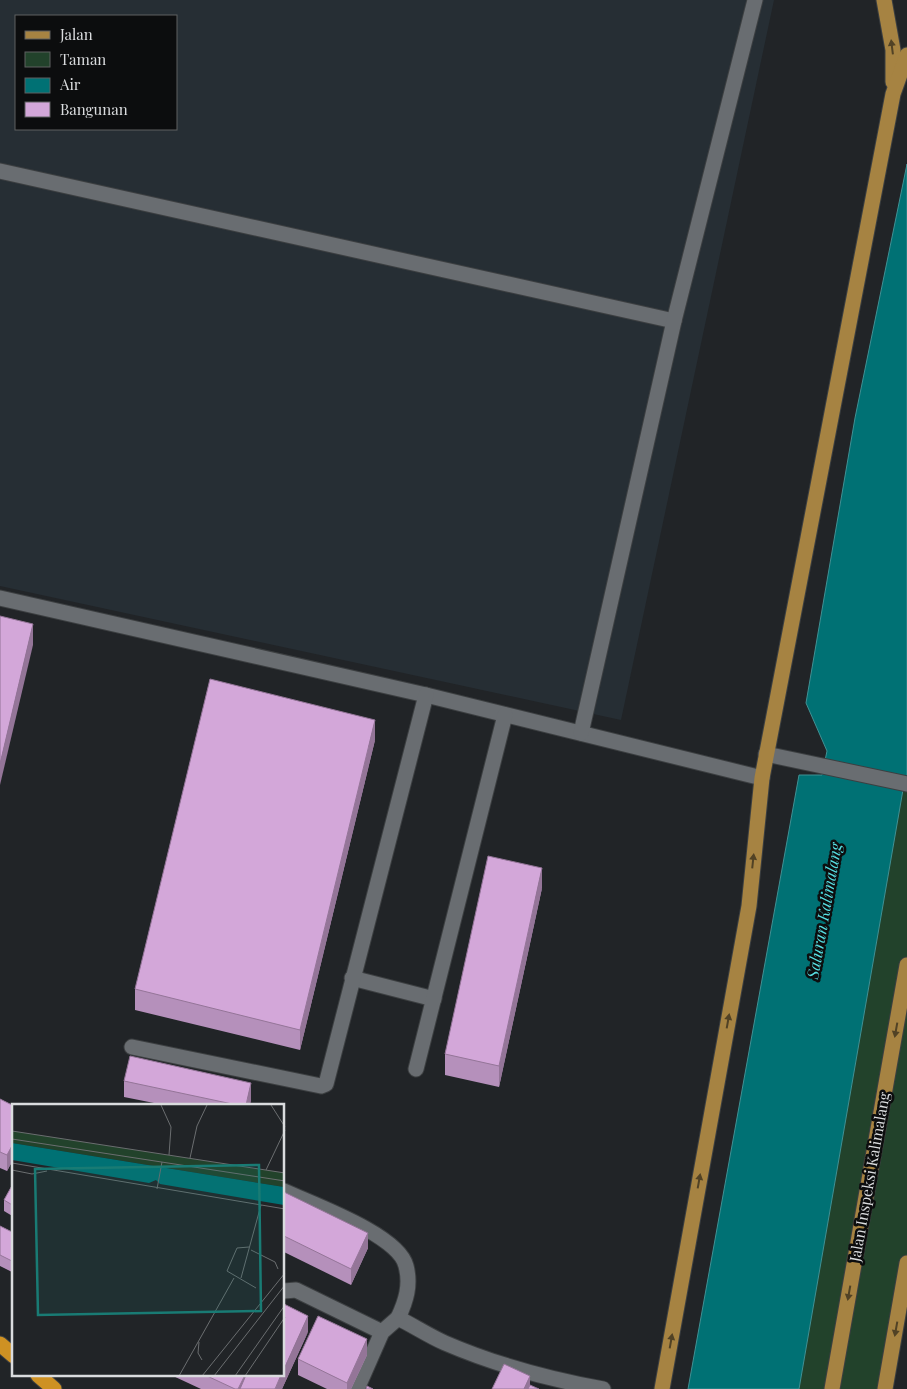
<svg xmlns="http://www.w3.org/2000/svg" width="907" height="1389" viewBox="0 0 907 1389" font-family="'Playfair Display',serif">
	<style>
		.built { fill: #262e34; fill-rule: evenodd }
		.green { fill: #22422b }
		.water { fill: #007174; stroke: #419194 }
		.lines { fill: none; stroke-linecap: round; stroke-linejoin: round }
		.minor-casing { stroke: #3c3f41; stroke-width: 17 }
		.major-casing { stroke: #3c3f41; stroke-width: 17 }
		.highway-casing { stroke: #3c3f41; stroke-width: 17 }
		.minor { stroke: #696d71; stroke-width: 15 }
		.major { stroke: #a68342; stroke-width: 15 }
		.highway { stroke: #ce9123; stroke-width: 15 }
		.wall { fill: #b590bb }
		.shaded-wall { fill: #947598 }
		.building { fill: #d3a7d9; stroke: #947598 }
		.oneway { fill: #514225 }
		.labels { text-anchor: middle; stroke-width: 5; stroke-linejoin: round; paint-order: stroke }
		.street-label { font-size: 15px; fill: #dadcde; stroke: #0c0d0e }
		.water-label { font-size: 16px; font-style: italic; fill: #57dde1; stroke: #0c0d0e }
		.inset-road { fill: none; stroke: #6b6e70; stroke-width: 1 }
		.view { fill: #197b74; fill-opacity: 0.15; stroke: #197b74; stroke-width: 2.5 }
		.inset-edge { fill: none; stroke: #dadcde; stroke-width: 2.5 }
	</style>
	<rect width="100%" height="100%" fill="#212427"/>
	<path class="built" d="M 0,0 L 774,0 L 621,720 L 0,586 ZM 16,16 L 176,16 L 176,129 L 16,129 Z"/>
	<path class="green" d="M 907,778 L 907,1257 L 885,1389 L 799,1389 L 904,783 Z"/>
	<path class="water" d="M 907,164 L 907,778 L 904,784 L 799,1389 L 688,1389 L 799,775 L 822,775 L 827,751 L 806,703 L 855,418 Z"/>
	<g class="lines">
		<g class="minor-casing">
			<g id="minor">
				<path d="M 0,171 L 674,321"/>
				<path d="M 0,598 L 426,695 L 762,778"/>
				<path d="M 581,733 L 674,321 L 755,0"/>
				<path d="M 766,754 L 907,784"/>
				<path d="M 352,978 L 434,999"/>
				<path d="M 132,1047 L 321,1086 L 326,1084 L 426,695"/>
				<path d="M 416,1069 L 505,715"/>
				<path d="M 284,1191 C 312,1204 399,1235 406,1266 C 411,1285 406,1301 398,1318"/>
				<path d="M 284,1291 L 296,1290 L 382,1332"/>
				<path d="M 357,1389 L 382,1332 L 398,1318 C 414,1326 429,1336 445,1343 C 496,1365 548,1379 603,1389"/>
			</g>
		</g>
		<g class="major-casing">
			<g id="major">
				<path d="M 884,0 L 893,50 L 893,82"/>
				<path d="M 662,1389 L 749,906 L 762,778 L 893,94 L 907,55"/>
				<path d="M 832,1389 L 907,965"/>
				<path d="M 885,1389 L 907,1263"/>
			</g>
		</g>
		<g class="highway-casing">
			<g id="highway">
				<path d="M 0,1344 L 14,1356"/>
				<path d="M 38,1375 L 54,1389"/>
			</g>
		</g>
		<use href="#minor" class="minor"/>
		<use href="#major" class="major"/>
		<use href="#highway" class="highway"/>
	</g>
	<g class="wall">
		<path d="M 375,740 L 300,1050 L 135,1010 L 135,989 Z"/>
		<path d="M 542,888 L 499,1087 L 445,1075 L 445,1054 Z"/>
		<path d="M 124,1081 L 251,1099 L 250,1105 L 164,1105 L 124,1097 Z"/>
		<path d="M 0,1099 L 14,1106 L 14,1158 L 7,1171 L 0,1168 Z"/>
		<path d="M 14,1182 L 14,1217 L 4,1211 L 4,1200 Z"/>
		<path d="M 284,1192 L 368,1248 L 351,1285 L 284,1252 Z"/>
		<path d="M 0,1226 L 14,1233 L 14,1273 L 0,1266 Z"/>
		<path d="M 308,1332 L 282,1389 L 201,1389 L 171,1375 L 284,1375 Z"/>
		<path d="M 367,1355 L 351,1389 L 327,1389 L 298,1375 L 298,1359 Z"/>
	</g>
	<g class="shaded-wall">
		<path d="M 33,624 L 33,645 L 0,785 L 0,764 Z"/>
		<path d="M 375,720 L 375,740 L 300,1050 L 300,1030 Z"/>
		<path d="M 542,868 L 542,888 L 499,1087 L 499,1066 Z"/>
		<path d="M 251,1083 L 251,1099 L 250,1105 L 246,1105 Z"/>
		<path d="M 14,1142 L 14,1158 L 7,1171 L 7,1155 Z"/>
		<path d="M 368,1233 L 368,1248 L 351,1285 L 351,1269 Z"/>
		<path d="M 308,1316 L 308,1332 L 282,1389 L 275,1389 L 281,1375 L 284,1375 L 284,1369 Z"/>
		<path d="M 367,1339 L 367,1355 L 351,1389 L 347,1389 L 347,1383 Z"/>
		<path d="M 245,1375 L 252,1375 L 246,1389 L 238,1389 Z"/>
		<path d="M 530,1376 L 530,1387 L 529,1389 L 524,1389 Z"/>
	</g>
	<g class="building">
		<path d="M 0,616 L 33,624 L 0,764 Z"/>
		<path d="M 210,679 L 375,720 L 300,1030 L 135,989 Z"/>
		<path d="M 488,856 L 542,868 L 499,1066 L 445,1054 Z"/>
		<path d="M 130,1056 L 251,1083 L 246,1105 L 237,1105 L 124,1081 Z"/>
		<path d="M 0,1099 L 14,1106 L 14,1142 L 7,1155 L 0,1152 Z"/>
		<path d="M 14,1182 L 14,1206 L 4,1200 Z"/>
		<path d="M 284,1192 L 368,1233 L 351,1269 L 284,1236 Z"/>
		<path d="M 0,1226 L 14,1233 L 14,1262 L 0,1255 Z"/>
		<path d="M 284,1304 L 308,1316 L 284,1369 Z"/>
		<path d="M 318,1316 L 367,1339 L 347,1383 L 298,1359 Z"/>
		<path d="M 504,1364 L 530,1376 L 524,1389 L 492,1389 Z"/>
		<path d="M 205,1375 L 245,1375 L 238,1389 L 235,1389 Z"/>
		<path d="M 246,1375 L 281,1375 L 275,1389 L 240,1389 Z"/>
		<path d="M 530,1385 L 539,1389 L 528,1389 Z"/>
		<path d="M 367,1386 L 373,1389 L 366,1389 Z"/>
	</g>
	<defs><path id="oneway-solid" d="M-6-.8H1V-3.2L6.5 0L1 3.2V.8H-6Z" transform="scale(1.25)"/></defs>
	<g class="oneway">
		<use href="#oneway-solid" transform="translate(892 47) rotate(-97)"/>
		<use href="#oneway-solid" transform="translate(753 861) rotate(-84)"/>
		<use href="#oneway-solid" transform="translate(728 1021) rotate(-80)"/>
		<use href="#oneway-solid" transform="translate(896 1030) rotate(100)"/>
		<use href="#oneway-solid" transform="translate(699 1181) rotate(-80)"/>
		<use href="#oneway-solid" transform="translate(849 1293) rotate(100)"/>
		<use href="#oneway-solid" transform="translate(896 1329) rotate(100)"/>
		<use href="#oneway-solid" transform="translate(671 1341) rotate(-80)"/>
	</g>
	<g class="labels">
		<g class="street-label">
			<text transform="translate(870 1177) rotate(-80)" y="5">Jalan Inspeksi Kalimalang</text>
		</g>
		<g class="water-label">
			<text transform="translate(824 911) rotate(-80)" y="6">Saluran Kalimalang</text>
		</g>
	</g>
	<g transform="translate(12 1104)">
		<rect width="272" height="272" fill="#212427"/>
		<path d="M 0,27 L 272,69 L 272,83 L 0,39 Z" fill="#22422b"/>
		<path d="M 0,39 L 272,83 L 272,101 L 148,80 L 144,76 L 137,79 L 0,56 Z" fill="#007174"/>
		<path class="inset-road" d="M 149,1 L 159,23 L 157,51M 259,1 L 273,23M 0,27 L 273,69M 0,35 L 273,77M 178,54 L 185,22 L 195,1M 0,59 L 273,105M 0,66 L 20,70 L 35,67M 254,66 L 273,26M 145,85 L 150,58M 237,143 L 225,144 L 215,167 L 244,184M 239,146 L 263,158 L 266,165M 229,174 L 249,101M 187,238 L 186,249 L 190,256M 167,272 L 222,174M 190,272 L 273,169M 202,272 L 273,181M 223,272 L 273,201M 233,272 L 273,213"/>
		<path class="view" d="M 247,61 L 249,207 L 26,211 L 23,65 Z"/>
		<rect width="272" height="272" class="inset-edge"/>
	</g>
	<rect x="15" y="15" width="162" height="115" fill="#0c0d0e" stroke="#5e6061"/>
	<rect x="25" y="31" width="25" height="8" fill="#a68342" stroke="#5e6061"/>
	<text x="60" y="40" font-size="15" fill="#dadcde">Jalan</text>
	<rect x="25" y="52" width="25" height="15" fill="#22422b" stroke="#5e6061"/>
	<text x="60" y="65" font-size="15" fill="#dadcde">Taman</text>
	<rect x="25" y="78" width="25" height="15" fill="#007174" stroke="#5e6061"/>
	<text x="60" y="90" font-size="15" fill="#dadcde">Air</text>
	<rect x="25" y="102" width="25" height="15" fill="#d3a7d9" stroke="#5e6061"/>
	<text x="60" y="115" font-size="15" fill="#dadcde">Bangunan</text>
</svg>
